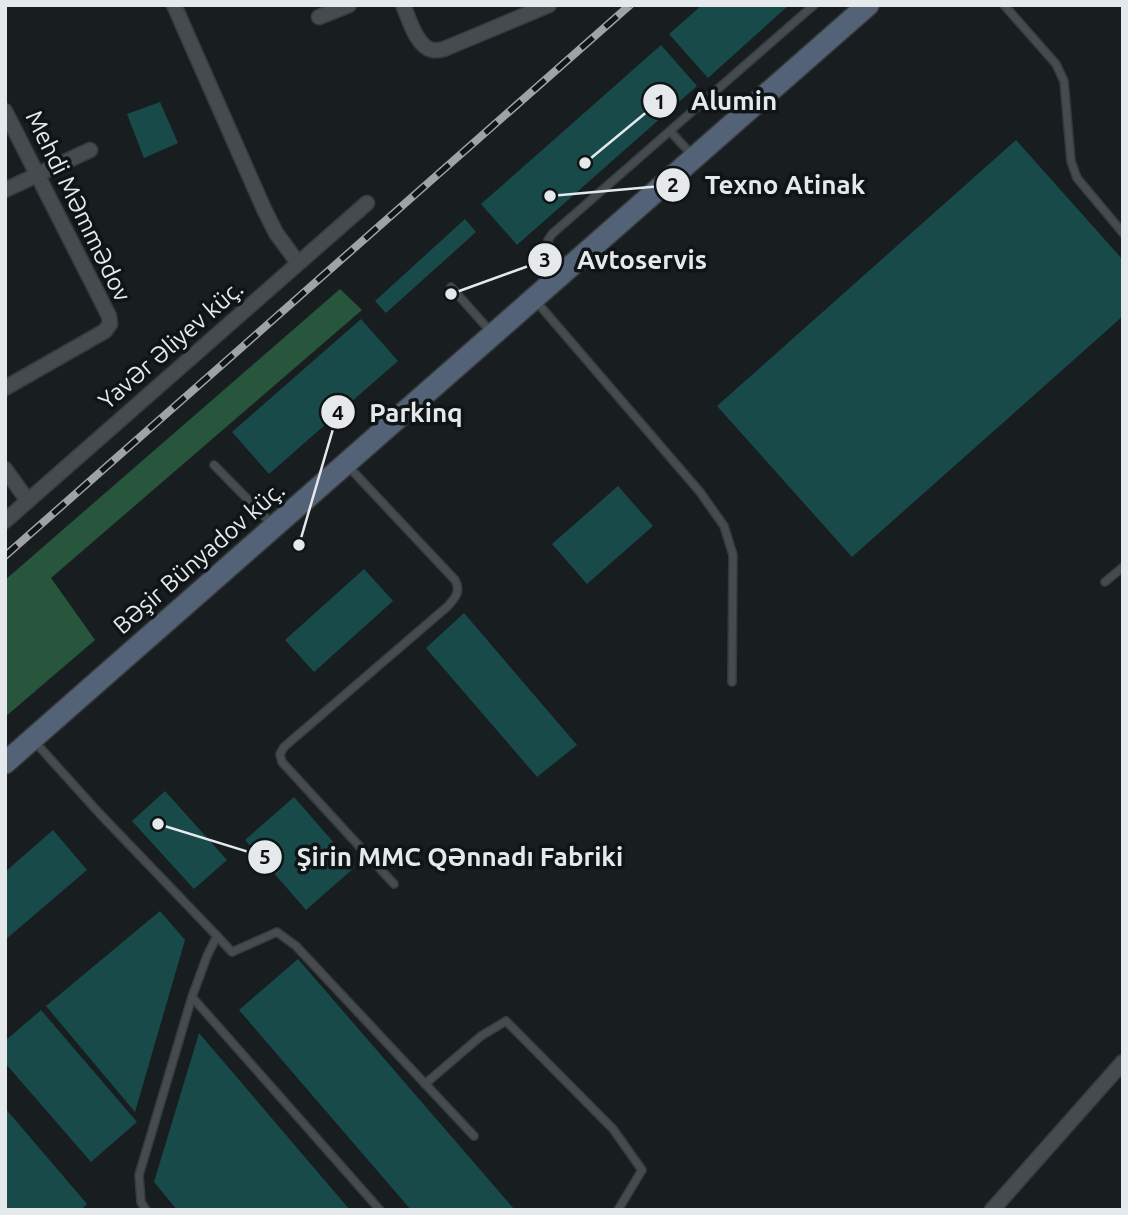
<svg xmlns="http://www.w3.org/2000/svg" width="1128" height="1215" viewBox="0 0 1128 1215" font-family="Ubuntu,sans-serif">
	<style>
		.forest { fill: #27563d }
		.building { fill: #174a49 }
		.lines { fill: none; stroke-linecap: round; stroke-linejoin: round }
		.lane-casing { stroke: #363a3b; stroke-width: 10 }
		.street-casing { stroke: #363a3b; stroke-width: 17 }
		.secondary-casing { stroke: #363a3b; stroke-width: 24 }
		.lane { stroke: #454b4e; stroke-width: 7 }
		.street { stroke: #454b4e; stroke-width: 14 }
		.secondary { stroke: #536277; stroke-width: 21 }
		.rail-casing { stroke: #9fa3a5; stroke-width: 8 }
		.rail { stroke: #0f1416; stroke-width: 5; stroke-dasharray: 16; stroke-linecap: butt }
		.labels { text-anchor: middle; stroke-width: 7; stroke-linejoin: round; paint-order: stroke }
		.street-label { font-size: 24px; fill: #e5e9eb; stroke: #0f1416 }
		.leader { fill: none; stroke: #e5e9eb; stroke-width: 2.5 }
		.callout-dot { fill: #e5e9eb; stroke: #0f1416; stroke-width: 2.5 }
		.mark-label { font-size: 21px; text-anchor: middle; font-weight: bold; fill: #111 }
		.callout-label { font-size: 26px; text-anchor: middle; font-weight: bold; fill: #e5e9eb; stroke: #0f1416; stroke-width: 7; stroke-linejoin: round; paint-order: stroke }
	</style>
	<rect width="100%" height="100%" fill="#181d20"/>
	<path class="forest" d="M 340,289 L 362,310 L 51,578 L 95,640 L 5,717 L 5,580 Z"/>
	<g class="building">
		<path d="M 702,5 L 789,5 L 708,78 L 669,34 Z"/>
		<path d="M 661,45 L 697,86 L 517,245 L 481,204 Z"/>
		<path d="M 160,102 L 178,143 L 144,158 L 127,114 Z"/>
		<path d="M 1016,140 L 1123,260 L 1123,316 L 852,557 L 717,406 Z"/>
		<path d="M 465,219 L 476,232 L 386,313 L 375,301 Z"/>
		<path d="M 361,319 L 398,361 L 269,474 L 232,432 Z"/>
		<path d="M 618,486 L 653,526 L 587,584 L 552,544 Z"/>
		<path d="M 364,569 L 393,601 L 314,672 L 285,640 Z"/>
		<path d="M 464,613 L 577,745 L 537,777 L 426,648 Z"/>
		<path d="M 165,791 L 227,860 L 194,889 L 132,821 Z"/>
		<path d="M 294,797 L 355,867 L 306,910 L 245,840 Z"/>
		<path d="M 53,830 L 87,870 L 5,940 L 5,872 Z"/>
		<path d="M 160,911 L 185,940 L 135,1112 L 46,1006 Z"/>
		<path d="M 298,959 L 515,1210 L 411,1210 L 239,1010 Z"/>
		<path d="M 41,1010 L 137,1122 L 91,1162 L 5,1063 L 5,1041 Z"/>
		<path d="M 199,1033 L 350,1210 L 177,1210 L 154,1182 Z"/>
		<path d="M 5,1108 L 87,1204 L 81,1210 L 5,1210 Z"/>
	</g>
	<g class="lines">
		<g class="lane-casing">
			<g id="lane">
				<path d="M 1004,5 L 1056,64 L 1064,81 L 1071,161 L 1077,178 L 1123,233"/>
				<path d="M 670,131 L 692,155"/>
				<path d="M 566,266 L 550,248 L 548,240 L 552,234 L 814,5"/>
				<path d="M 451,287 L 491,332"/>
				<path d="M 535,300 L 700,492 L 724,526 L 733,555 L 732,682"/>
				<path d="M 214,465 L 272,524"/>
				<path d="M 347,465 L 455,580 C 461,591 456,597 448,606 L 284,747 L 280,754 L 282,762 L 394,884"/>
				<path d="M 1105,582 L 1123,567"/>
				<path d="M 35,742 L 99,813 L 217,936 L 207,956 L 192,997 L 139,1175 L 141,1202 L 146,1210"/>
				<path d="M 217,936 L 232,952 L 277,932 L 296,946 L 474,1136"/>
				<path d="M 192,997 L 380,1210"/>
				<path d="M 425,1084 L 481,1036 L 506,1021 L 613,1129 L 642,1170 L 618,1210"/>
			</g>
		</g>
		<g class="street-casing">
			<g id="street">
				<path d="M 174,5 L 264,209 L 276,233 L 298,263"/>
				<path d="M 403,5 C 409,18 416,46 432,50 C 436,51 440,50 444,49 L 549,5"/>
				<path d="M 319,17 L 349,5"/>
				<path d="M 5,111 L 109,316 L 110,324 L 105,331 L 5,388"/>
				<path d="M 5,190 L 90,150"/>
				<path d="M 5,469 L 28,501"/>
				<path d="M 5,521 L 367,203"/>
				<path d="M 992,1210 L 1123,1062"/>
			</g>
		</g>
		<g class="secondary-casing">
			<path id="secondary" d="M 5,763 L 868,5"/>
		</g>
		<use href="#lane" class="lane"/>
		<use href="#street" class="street"/>
		<use href="#secondary" class="secondary"/>
		<g class="rail-casing">
			<path id="rail" d="M 5,556 L 630,5"/>
		</g>
		<use href="#rail" class="rail"/>
	</g>
	<g class="labels">
		<g class="street-label">
			<text transform="translate(78 206) rotate(64)" y="8">Mehdi Məmmədov</text>
			<text transform="translate(171 345) rotate(-41)" y="8">Yavər Əliyev küç.</text>
			<text transform="translate(199 558) rotate(-41)" y="8">Bəşir Bünyadov küç.</text>
		</g>
	</g>
	<path class="leader" d="M585 163L660 101M550 196L673 185M451 294L545 260M299 545L338 412M158 824L265 857"/>
	<g class="callout-dot">
		<circle cx="585" cy="163" r="7"/>
		<circle cx="550" cy="196" r="7"/>
		<circle cx="451" cy="294" r="7"/>
		<circle cx="299" cy="545" r="7"/>
		<circle cx="158" cy="824" r="7"/>
		<circle cx="660" cy="101" r="18"/>
		<circle cx="673" cy="185" r="18"/>
		<circle cx="545" cy="260" r="18"/>
		<circle cx="338" cy="412" r="18"/>
		<circle cx="265" cy="857" r="18"/>
	</g>
	<g class="mark-label">
		<text x="660" y="109">1</text>
		<text x="673" y="192">2</text>
		<text x="545" y="267">3</text>
		<text x="338" y="420">4</text>
		<text x="265" y="864">5</text>
	</g>
	<g class="callout-label">
		<text x="734" y="110">Alumin</text>
		<text x="785" y="194">Texno Atinak</text>
		<text x="642" y="269">Avtoservis</text>
		<text x="416" y="422">Parkinq</text>
		<text x="460" y="866">Şirin MMC Qənnadı Fabriki</text>
	</g>
	<rect width="1128" height="1215" fill="none" stroke="#e5e9eb" stroke-width="14"/>
</svg>
